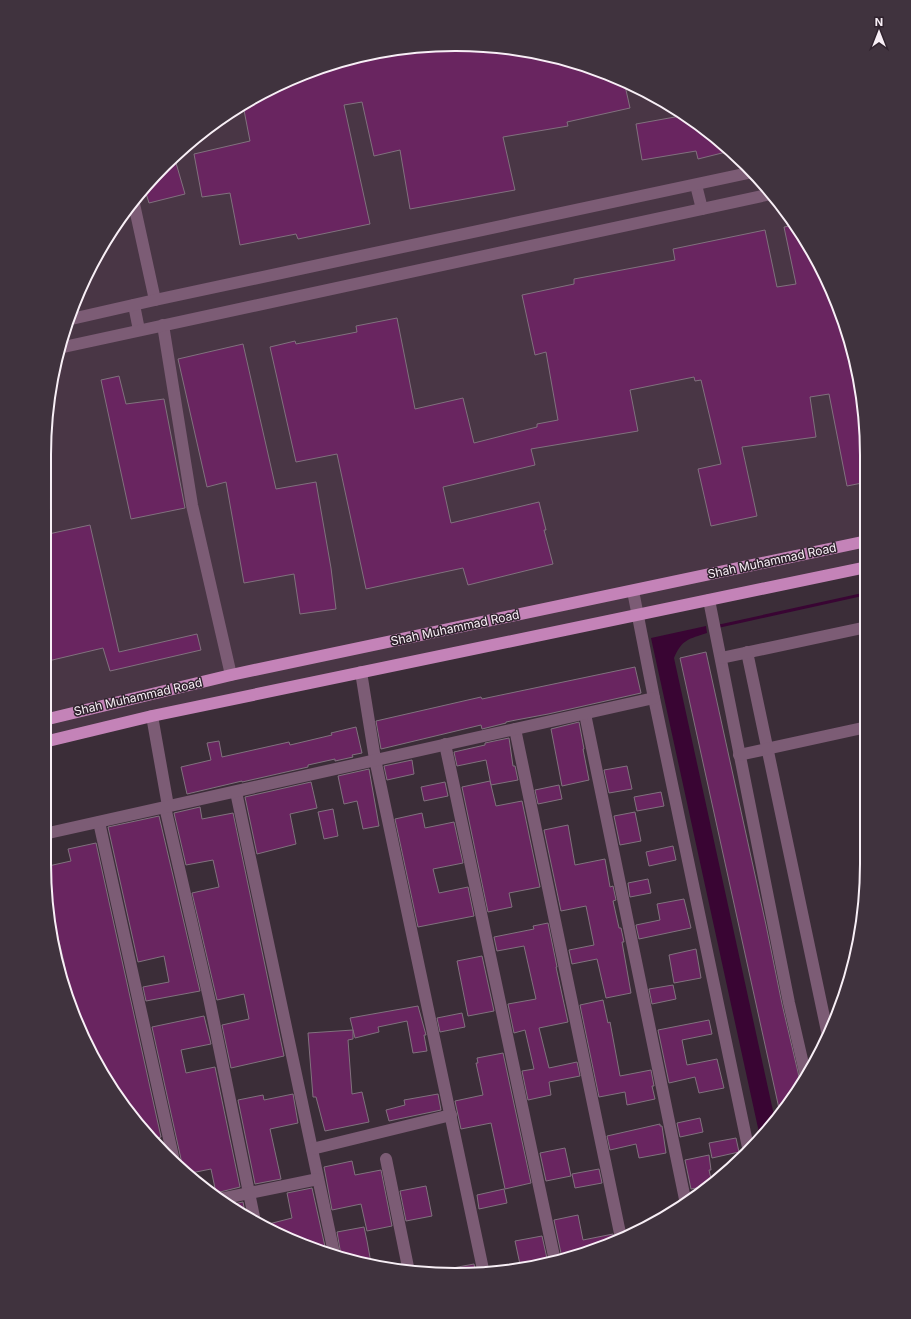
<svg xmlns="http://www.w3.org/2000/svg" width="911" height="1319" viewBox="0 0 911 1319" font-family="Inter,sans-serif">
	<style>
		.built { fill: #493645 }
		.water { fill: #390533 }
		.building { fill: #692560; stroke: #81717e }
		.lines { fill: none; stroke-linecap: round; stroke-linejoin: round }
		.minor { stroke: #7c5c75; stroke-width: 12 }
		.major { stroke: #c483b8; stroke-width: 12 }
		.labels { text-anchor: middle; stroke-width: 3; stroke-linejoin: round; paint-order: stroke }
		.street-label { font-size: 12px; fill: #f8eff6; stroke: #30232e }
		.rim { fill: none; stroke: #f8eff6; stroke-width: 2 }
	</style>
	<rect width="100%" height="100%" fill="#3b2d38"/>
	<path class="built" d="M 456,44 L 536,52 L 613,75 L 684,113 L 747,165 L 798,227 L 824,273 L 859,375 L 867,456 L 867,563 L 44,741 L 44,455 L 52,375 L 66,323 L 99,250 L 165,164 L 227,113 L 298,75 L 375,52 Z"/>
	<g class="water">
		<path d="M 867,592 L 867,595 L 718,628 L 717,625 Z"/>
		<path d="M 706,626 L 707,633 C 689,639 682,639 674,658 L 775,1120 L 760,1137 L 651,638 Z"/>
	</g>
	<g class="building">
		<path d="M 456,44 L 536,52 L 613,75 L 624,81 L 630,108 L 567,122 L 568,126 L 503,137 L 515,190 L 410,209 L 400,150 L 374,156 L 362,102 L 344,105 L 370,224 L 298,239 L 296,234 L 240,245 L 230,193 L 202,197 L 194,154 L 250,141 L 243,105 L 298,75 L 375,52 Z"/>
		<path d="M 686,115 L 730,151 L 698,159 L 696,151 L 642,160 L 636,124 Z"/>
		<path d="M 174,156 L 185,194 L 149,203 L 145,190 L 165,164 Z"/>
		<path d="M 796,225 L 824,273 L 859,375 L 867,456 L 867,482 L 847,486 L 829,394 L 810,397 L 816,437 L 742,447 L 757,516 L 711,526 L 698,469 L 721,464 L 701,380 L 695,381 L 694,377 L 630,390 L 638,431 L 531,449 L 535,465 L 443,487 L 451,523 L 539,502 L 546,530 L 544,530 L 553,564 L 468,585 L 463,568 L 366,589 L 337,454 L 296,462 L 270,347 L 295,341 L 296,344 L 357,332 L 356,326 L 397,318 L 415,409 L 463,398 L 474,443 L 537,427 L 537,424 L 558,420 L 546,352 L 535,355 L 522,295 L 574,284 L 574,279 L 675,260 L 673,249 L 765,230 L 777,287 L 796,284 L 784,227 Z"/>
		<path d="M 243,344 L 276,489 L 316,482 L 331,568 L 336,609 L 300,614 L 294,574 L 244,583 L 226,482 L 207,487 L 178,359 Z"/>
		<path d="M 119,376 L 126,404 L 164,399 L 185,508 L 131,519 L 101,380 Z"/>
		<path d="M 90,525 L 119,652 L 197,634 L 201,650 L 110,671 L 103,648 L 44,662 L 44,535 Z"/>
		<path d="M 706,652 L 766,925 L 782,1004 L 801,1085 L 798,1092 L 780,1113 L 680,658 Z"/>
		<path d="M 635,667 L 641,693 L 548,714 L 516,720 L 506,722 L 506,723 L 482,729 L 481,725 L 381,749 L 376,721 L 481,697 L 482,699 Z"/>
		<path d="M 579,722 L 584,749 L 583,749 L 589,780 L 562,786 L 551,729 Z"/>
		<path d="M 356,727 L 362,753 L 352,755 L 353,757 L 335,761 L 335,759 L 308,765 L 308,767 L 242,782 L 242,781 L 187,794 L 181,767 L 211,760 L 207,743 L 219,741 L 222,757 L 289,742 L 290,745 L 332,735 L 331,733 Z"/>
		<path d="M 509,738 L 513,766 L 515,766 L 518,780 L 491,785 L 486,760 L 457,766 L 454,752 L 485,745 L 485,743 Z"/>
		<path d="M 412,760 L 414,774 L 387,780 L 384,766 Z"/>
		<path d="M 627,766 L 632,789 L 609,793 L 604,770 Z"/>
		<path d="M 369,769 L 379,826 L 363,829 L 357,801 L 344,804 L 338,776 Z"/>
		<path d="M 490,781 L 496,806 L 522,801 L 540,887 L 509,893 L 512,907 L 488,912 L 462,787 Z"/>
		<path d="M 311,782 L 317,808 L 290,814 L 296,844 L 257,854 L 245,797 Z"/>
		<path d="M 445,782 L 448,796 L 424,801 L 421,787 Z"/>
		<path d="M 559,785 L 562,799 L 538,804 L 535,790 Z"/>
		<path d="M 661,792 L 664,806 L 637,811 L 634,797 Z"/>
		<path d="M 200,807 L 202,819 L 233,813 L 284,1056 L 231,1068 L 222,1025 L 249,1019 L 244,994 L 217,1000 L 192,893 L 219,887 L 213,860 L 186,865 L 174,813 Z"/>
		<path d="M 333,809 L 338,836 L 324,839 L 318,812 Z"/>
		<path d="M 635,812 L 641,841 L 620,845 L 614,816 Z"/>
		<path d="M 422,813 L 425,828 L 454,822 L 463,863 L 433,869 L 439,893 L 468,887 L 474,916 L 418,927 L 395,819 Z"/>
		<path d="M 159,816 L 200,991 L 146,1001 L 143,987 L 169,982 L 164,956 L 138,962 L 108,827 Z"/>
		<path d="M 568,825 L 575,865 L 605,859 L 610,887 L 613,886 L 616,900 L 613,901 L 619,928 L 621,928 L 624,942 L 622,942 L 631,993 L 606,998 L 597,959 L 572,964 L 569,950 L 594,945 L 586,906 L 561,911 L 544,830 Z"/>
		<path d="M 96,843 L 161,1137 L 154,1139 L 113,1092 L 86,1045 L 77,1021 L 74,1003 L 73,1004 L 68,988 L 64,962 L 57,933 L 55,933 L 44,867 L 71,861 L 68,849 Z"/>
		<path d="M 673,846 L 676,860 L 649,866 L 646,852 Z"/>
		<path d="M 648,879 L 651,893 L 630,897 L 628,883 Z"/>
		<path d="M 684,899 L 691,928 L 639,939 L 636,925 L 660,920 L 657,904 Z"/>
		<path d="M 548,923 L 557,967 L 556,967 L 568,1022 L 539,1028 L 549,1068 L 577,1062 L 580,1076 L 549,1082 L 551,1095 L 528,1100 L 522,1071 L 534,1069 L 525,1030 L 514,1033 L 508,1004 L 536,999 L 524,946 L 497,951 L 494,937 L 534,929 L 533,926 Z"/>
		<path d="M 696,949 L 701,978 L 674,983 L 669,955 Z"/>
		<path d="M 482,956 L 494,1011 L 468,1016 L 457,961 Z"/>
		<path d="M 673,985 L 676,999 L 652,1004 L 649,989 Z"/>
		<path d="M 603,1000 L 608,1023 L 610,1022 L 620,1076 L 651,1070 L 654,1086 L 652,1086 L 655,1099 L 627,1105 L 625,1092 L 599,1097 L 580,1005 Z"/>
		<path d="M 418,1006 L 426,1035 L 424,1035 L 427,1051 L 413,1053 L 407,1021 L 378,1027 L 379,1032 L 355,1038 L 350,1018 Z"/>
		<path d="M 462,1013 L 465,1027 L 440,1032 L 437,1018 Z"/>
		<path d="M 204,1016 L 211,1044 L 181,1050 L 186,1073 L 215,1067 L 240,1187 L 216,1193 L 211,1169 L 186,1174 L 180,1168 L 181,1159 L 152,1027 Z"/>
		<path d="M 709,1020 L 712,1034 L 682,1040 L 687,1065 L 717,1059 L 724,1088 L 699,1093 L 695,1077 L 669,1083 L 658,1030 Z"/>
		<path d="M 353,1030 L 353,1039 L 348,1040 L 352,1094 L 362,1092 L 369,1122 L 325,1131 L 316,1097 L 313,1097 L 308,1033 Z"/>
		<path d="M 503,1053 L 531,1183 L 505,1189 L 491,1123 L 461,1129 L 455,1101 L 483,1095 L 476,1063 L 478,1063 L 477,1058 Z"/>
		<path d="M 293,1094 L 298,1123 L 270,1129 L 281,1179 L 255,1184 L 238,1100 L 263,1095 L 264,1100 Z"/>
		<path d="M 438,1094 L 441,1110 L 389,1121 L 386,1110 L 405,1105 L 404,1100 Z"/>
		<path d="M 700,1118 L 703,1132 L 680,1137 L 677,1123 Z"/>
		<path d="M 660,1124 L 660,1126 L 662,1126 L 666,1153 L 639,1158 L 636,1144 L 610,1150 L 607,1136 Z"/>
		<path d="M 736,1138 L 739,1152 L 712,1158 L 709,1143 Z"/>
		<path d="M 565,1148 L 571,1176 L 546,1181 L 540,1153 Z"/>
		<path d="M 709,1155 L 711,1170 L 709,1170 L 712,1183 L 709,1186 L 691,1189 L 685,1160 Z"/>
		<path d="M 352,1161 L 355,1175 L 381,1170 L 392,1226 L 367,1231 L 361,1204 L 332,1210 L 324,1167 Z"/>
		<path d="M 599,1169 L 602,1183 L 575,1188 L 572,1174 Z"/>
		<path d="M 426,1186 L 432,1216 L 406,1221 L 400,1191 Z"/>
		<path d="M 312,1188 L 326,1251 L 298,1244 L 261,1226 L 292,1218 L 287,1193 Z"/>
		<path d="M 504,1189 L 507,1203 L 479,1209 L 477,1195 Z"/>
		<path d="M 243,1202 L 246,1218 L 229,1205 Z"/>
		<path d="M 578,1215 L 583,1240 L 613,1234 L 614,1240 L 562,1258 L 554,1220 Z"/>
		<path d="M 364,1227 L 367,1241 L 371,1263 L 341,1255 L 337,1232 Z"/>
		<path d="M 542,1236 L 548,1263 L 536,1267 L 521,1269 L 515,1241 Z"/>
		<path d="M 474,1264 L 476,1274 L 448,1273 L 447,1269 Z"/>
	</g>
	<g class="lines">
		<g class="minor">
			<path d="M 696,185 L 702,209"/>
			<path d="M 134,204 L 155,300"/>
			<path d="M 134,305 L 139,330"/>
			<path d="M 67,320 L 155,300 L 753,172"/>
			<path d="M 163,325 L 192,505 L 231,675"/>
			<path d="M 59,348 L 771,194"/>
			<path d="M 633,591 L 654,698 L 749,1152"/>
			<path d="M 709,600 L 789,1003 L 806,1077"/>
			<path d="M 747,652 L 828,1036"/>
			<path d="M 721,658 L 867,627"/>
			<path d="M 361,672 L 375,759 L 484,1274"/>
			<path d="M 585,714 L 686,1204"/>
			<path d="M 152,716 L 168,806"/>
			<path d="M 515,729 L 621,1238"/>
			<path d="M 445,744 L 555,1261"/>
			<path d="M 739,755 L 867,727"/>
			<path d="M 236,792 L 334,1253"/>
			<path d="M 165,807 L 209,998 L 255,1222"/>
			<path d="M 99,822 L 174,1161"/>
			<path d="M 44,834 L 654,698"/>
			<path d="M 57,963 L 59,974"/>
			<path d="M 312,1149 L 451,1115"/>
			<path d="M 386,1159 L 409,1272"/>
			<path d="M 220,1199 L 318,1179"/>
		</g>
		<g class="major">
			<path d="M 44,720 L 231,675 L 867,541"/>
			<path d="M 44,742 L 152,716 L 867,567"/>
		</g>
	</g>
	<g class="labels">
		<g class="street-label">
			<text transform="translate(772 561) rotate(-12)" y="4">Shah Muhammad Road</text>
			<text transform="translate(455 628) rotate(-12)" y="4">Shah Muhammad Road</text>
			<text transform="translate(138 697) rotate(-13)" y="4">Shah Muhammad Road</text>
		</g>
	</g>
	<path d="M0 0H911V1319H0ZM455 51H456A404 404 0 0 1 860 455V864A404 404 0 0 1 456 1268H455A404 404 0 0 1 51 864V455A404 404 0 0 1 455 51Z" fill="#40333e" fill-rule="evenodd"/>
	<path class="rim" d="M455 51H456A404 404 0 0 1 860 455V864A404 404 0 0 1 456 1268H455A404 404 0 0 1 51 864V455A404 404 0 0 1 455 51Z"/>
	<g transform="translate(879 32)" stroke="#30232e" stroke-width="3" paint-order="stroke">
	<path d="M0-3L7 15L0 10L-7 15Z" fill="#f8eff6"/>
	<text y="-6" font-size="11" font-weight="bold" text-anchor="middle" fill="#f8eff6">N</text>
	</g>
</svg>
